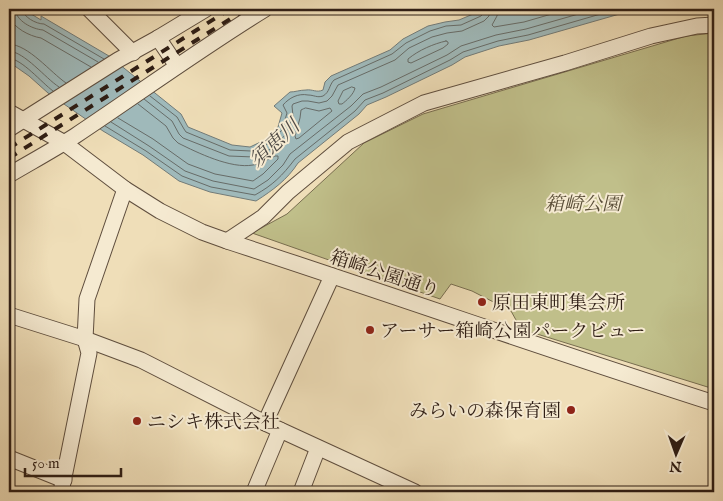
<svg xmlns="http://www.w3.org/2000/svg" width="723" height="501" viewBox="0 0 723 501" font-family="'IM FELL English','Noto Serif JP',serif">
	<style>
		.green { fill: #c0bf8a; stroke: #786e50 }
		.water { fill: #9fb9ba; stroke: #727b78 }
		.lines { fill: none; stroke-linecap: round; stroke-linejoin: round }
		.shore { stroke: #676c68; stroke-width: 1 }
		.minor-casing { stroke: #5f4e3e; stroke-width: 17 }
		.minor { stroke: #f5ead1; stroke-width: 15 }
		.rail { stroke: #2f1e15; stroke-width: 4; stroke-dasharray: 9 9; stroke-linecap: butt }
		.poi-dot { fill: #8f2418; stroke: #f5ead1; stroke-width: 2 }
		.labels { text-anchor: middle; stroke-width: 4; stroke-linejoin: round; paint-order: stroke }
		.park-label { font-size: 19px; font-style: italic; fill: #5a4e38; stroke: #f5ead1 }
		.street-label { font-size: 19px; fill: #2f1e15; stroke: #f5ead1 }
		.poi-label { font-size: 19px; fill: #2f1e15; stroke: #f5ead1; text-anchor: start }
		.water-label { font-size: 20px; font-style: italic; fill: #514c47; stroke: #f5ead1 }
	</style>
	<rect width="100%" height="100%" fill="#efdeb8"/>
	<filter id="stains"><feTurbulence type="fractalNoise" baseFrequency=".004" numOctaves="4"/><feColorMatrix values="0 0 0 0 .2 0 0 0 0 .09 0 0 0 0 .02 0 0 0 .5 -.17"/></filter>
	<radialGradient id="worn" r=".72"><stop offset=".6" stop-color="#630" stop-opacity="0"/><stop offset="1" stop-color="#630" stop-opacity=".3"/></radialGradient>
	<path class="green" d="M 714,33 L 714,389 L 521,329 L 511,311 L 472,291 L 451,284 L 440,299 L 252,233 L 287,214 L 364,143 L 423,114 L 686,36 Z"/>
	<path class="water" d="M 9,9 L 23,9 L 41,20 L 41,16 L 109,56 L 181,114 L 188,127 L 232,145 L 250,147 L 267,139 L 278,127 L 282,113 L 274,106 L 290,92 C 295,92 300,90 306,90 C 313,89 316,93 323,90 L 325,82 L 331,76 L 390,50 L 403,39 L 428,26 L 445,22 L 459,20 L 485,9 L 637,9 L 529,40 L 499,46 L 465,57 L 452,65 L 386,97 L 367,105 L 359,114 L 298,163 C 287,180 273,190 256,201 L 210,192 L 179,181 L 143,155 L 103,131 L 48,93 L 29,76 L 9,62 Z"/>
	<g class="lines">
		<g class="shore">
			<path d="M 15,9 C 16,21 32,29 43,30 L 98,62"/>
			<path d="M 22,9 C 23,17 36,24 44,24 L 104,59"/>
			<path d="M 498,9 L 497,16 L 492,25 L 494,27 L 524,22 L 569,9"/>
			<path d="M 9,17 C 14,28 29,36 41,38 L 91,67"/>
			<path d="M 446,41 L 448,42 L 448,44 L 443,48 L 411,63 L 408,62 L 408,59 C 419,50 433,44 446,41 Z"/>
			<path d="M 9,44 C 29,45 50,72 66,83"/>
			<path d="M 9,51 C 25,52 45,78 59,87"/>
			<path d="M 9,58 C 23,60 41,82 53,91"/>
			<path d="M 352,87 L 355,88 C 354,94 346,101 342,104 L 339,104 L 338,101 L 343,91 Z"/>
			<path d="M 150,96 L 177,117 L 184,129 L 186,132 L 230,150 L 251,151 L 270,143 L 282,130 L 287,113 L 283,105 C 289,98 298,93 308,95 C 314,95 317,98 323,96 C 330,92 329,85 334,80 L 392,54 L 406,43 L 430,31 L 446,26 L 461,25 L 481,16 L 484,13 L 484,9"/>
			<path d="M 144,99 L 172,121 L 179,134 L 183,138 L 229,156 L 254,157 L 273,148 L 287,133 L 293,116 L 292,106 L 293,104 L 302,101 L 308,101 L 319,103 L 327,101 L 332,96 L 338,85 L 395,60 L 409,48 L 432,37 L 447,33 L 462,31 L 484,21 L 489,16 L 490,9"/>
			<path d="M 306,108 L 319,111 L 330,108 L 332,111 L 299,138 L 296,139 L 295,136 L 300,118 L 301,110 L 303,109 Z"/>
			<path d="M 118,118 L 153,139 L 188,164 L 215,174 L 253,181 L 263,174 L 278,159 L 278,156 L 275,156 C 268,159 261,164 253,165 C 231,169 198,153 178,143 L 173,138 L 166,126 L 138,104"/>
			<path d="M 111,122 L 149,146 L 185,171 L 213,181 L 254,189 L 268,180 L 283,165 L 290,154 L 351,106 L 363,94 L 381,87 L 447,55 L 461,46 L 496,35 L 526,29 L 596,9"/>
			<path d="M 105,126 L 146,151 L 182,176 L 211,187 L 255,195 C 273,185 282,176 295,159 L 355,111 L 365,100 L 383,93 L 450,60 L 463,52 L 498,41 L 528,35 L 618,9"/>
		</g>
		<g class="minor-casing">
			<g id="minor">
				<path d="M 89,9 L 133,53"/>
				<path d="M 158,38 L 177,66"/>
				<path d="M 9,112 L 63,142 L 125,189 L 160,211 L 202,232 L 227,241 C 390,294 551,351 714,403"/>
				<path d="M 9,129 L 118,60 L 158,38 L 206,9"/>
				<path d="M 9,175 C 31,162 53,150 75,136 C 138,94 200,49 265,9"/>
				<path d="M 227,241 L 263,217 L 288,192 L 348,142 L 424,103 L 565,63 L 651,36 L 697,26 L 714,25"/>
				<path d="M 9,315 L 85,339 L 141,360 L 265,423 L 415,492"/>
				<path d="M 265,423 L 332,276"/>
				<path d="M 9,458 L 64,480"/>
				<path d="M 61,492 L 89,353 L 85,339 L 87,299 L 125,189"/>
				<path d="M 254,492 L 280,430"/>
				<path d="M 301,492 L 318,448"/>
			</g>
		</g>
		<use href="#minor" class="minor"/>
		<g class="rail">
			<path d="M 9,148 L 230,9"/>
			<path d="M 9,158 L 246,9"/>
		</g>
	</g>
	<g class="poi-dot">
		<circle cx="482" cy="302" r="5"/>
		<circle cx="370" cy="330" r="5"/>
		<circle cx="571" cy="410" r="5"/>
		<circle cx="137" cy="421" r="5"/>
	</g>
	<g class="labels">
		<g class="park-label">
			<text x="583" y="210">箱崎公園</text>
		</g>
		<g class="street-label">
			<text transform="translate(385 273) rotate(18)" y="7">箱崎公園通り</text>
		</g>
		<g class="poi-label">
			<text x="492" y="309">原田東町集会所</text>
			<text x="380" y="337">アーサー箱崎公園パークビュー</text>
			<text x="561" y="417" text-anchor="end">みらいの森保育園</text>
			<text x="147" y="428">ニシキ株式会社</text>
		</g>
		<g class="water-label">
			<text transform="translate(274 143) rotate(-43)" y="7">須恵川</text>
		</g>
	</g>
	<rect width="723" height="501" fill="none" stroke="#efdeb8" stroke-width="30"/>
	<rect x="10" y="10" width="703" height="481" fill="none" stroke="#2f1e15" stroke-width="2.5"/>
	<rect x="15" y="15" width="693" height="471" fill="none" stroke="#2f1e15"/>
	<g transform="translate(676 454) rotate(182)" stroke="#f5ead1" stroke-width="4" paint-order="stroke">
	<path d="M0-4L9 19L0 12L-9 19Z" fill="#2f1e15"/>
	<text y="-8" font-size="14" font-weight="bold" text-anchor="middle" fill="#2f1e15">N</text>
	</g>
	<path d="M25 468v8h96v-8" fill="none" stroke="#2f1e15" stroke-width="2.5"/>
	<text x="32" y="468" font-size="15" fill="#2f1e15" stroke="#f5ead1" stroke-width="4" paint-order="stroke">50 m</text>
	<rect width="100%" height="100%" filter="url(#stains)"/>
	<rect width="100%" height="100%" fill="url(#worn)"/>
</svg>
